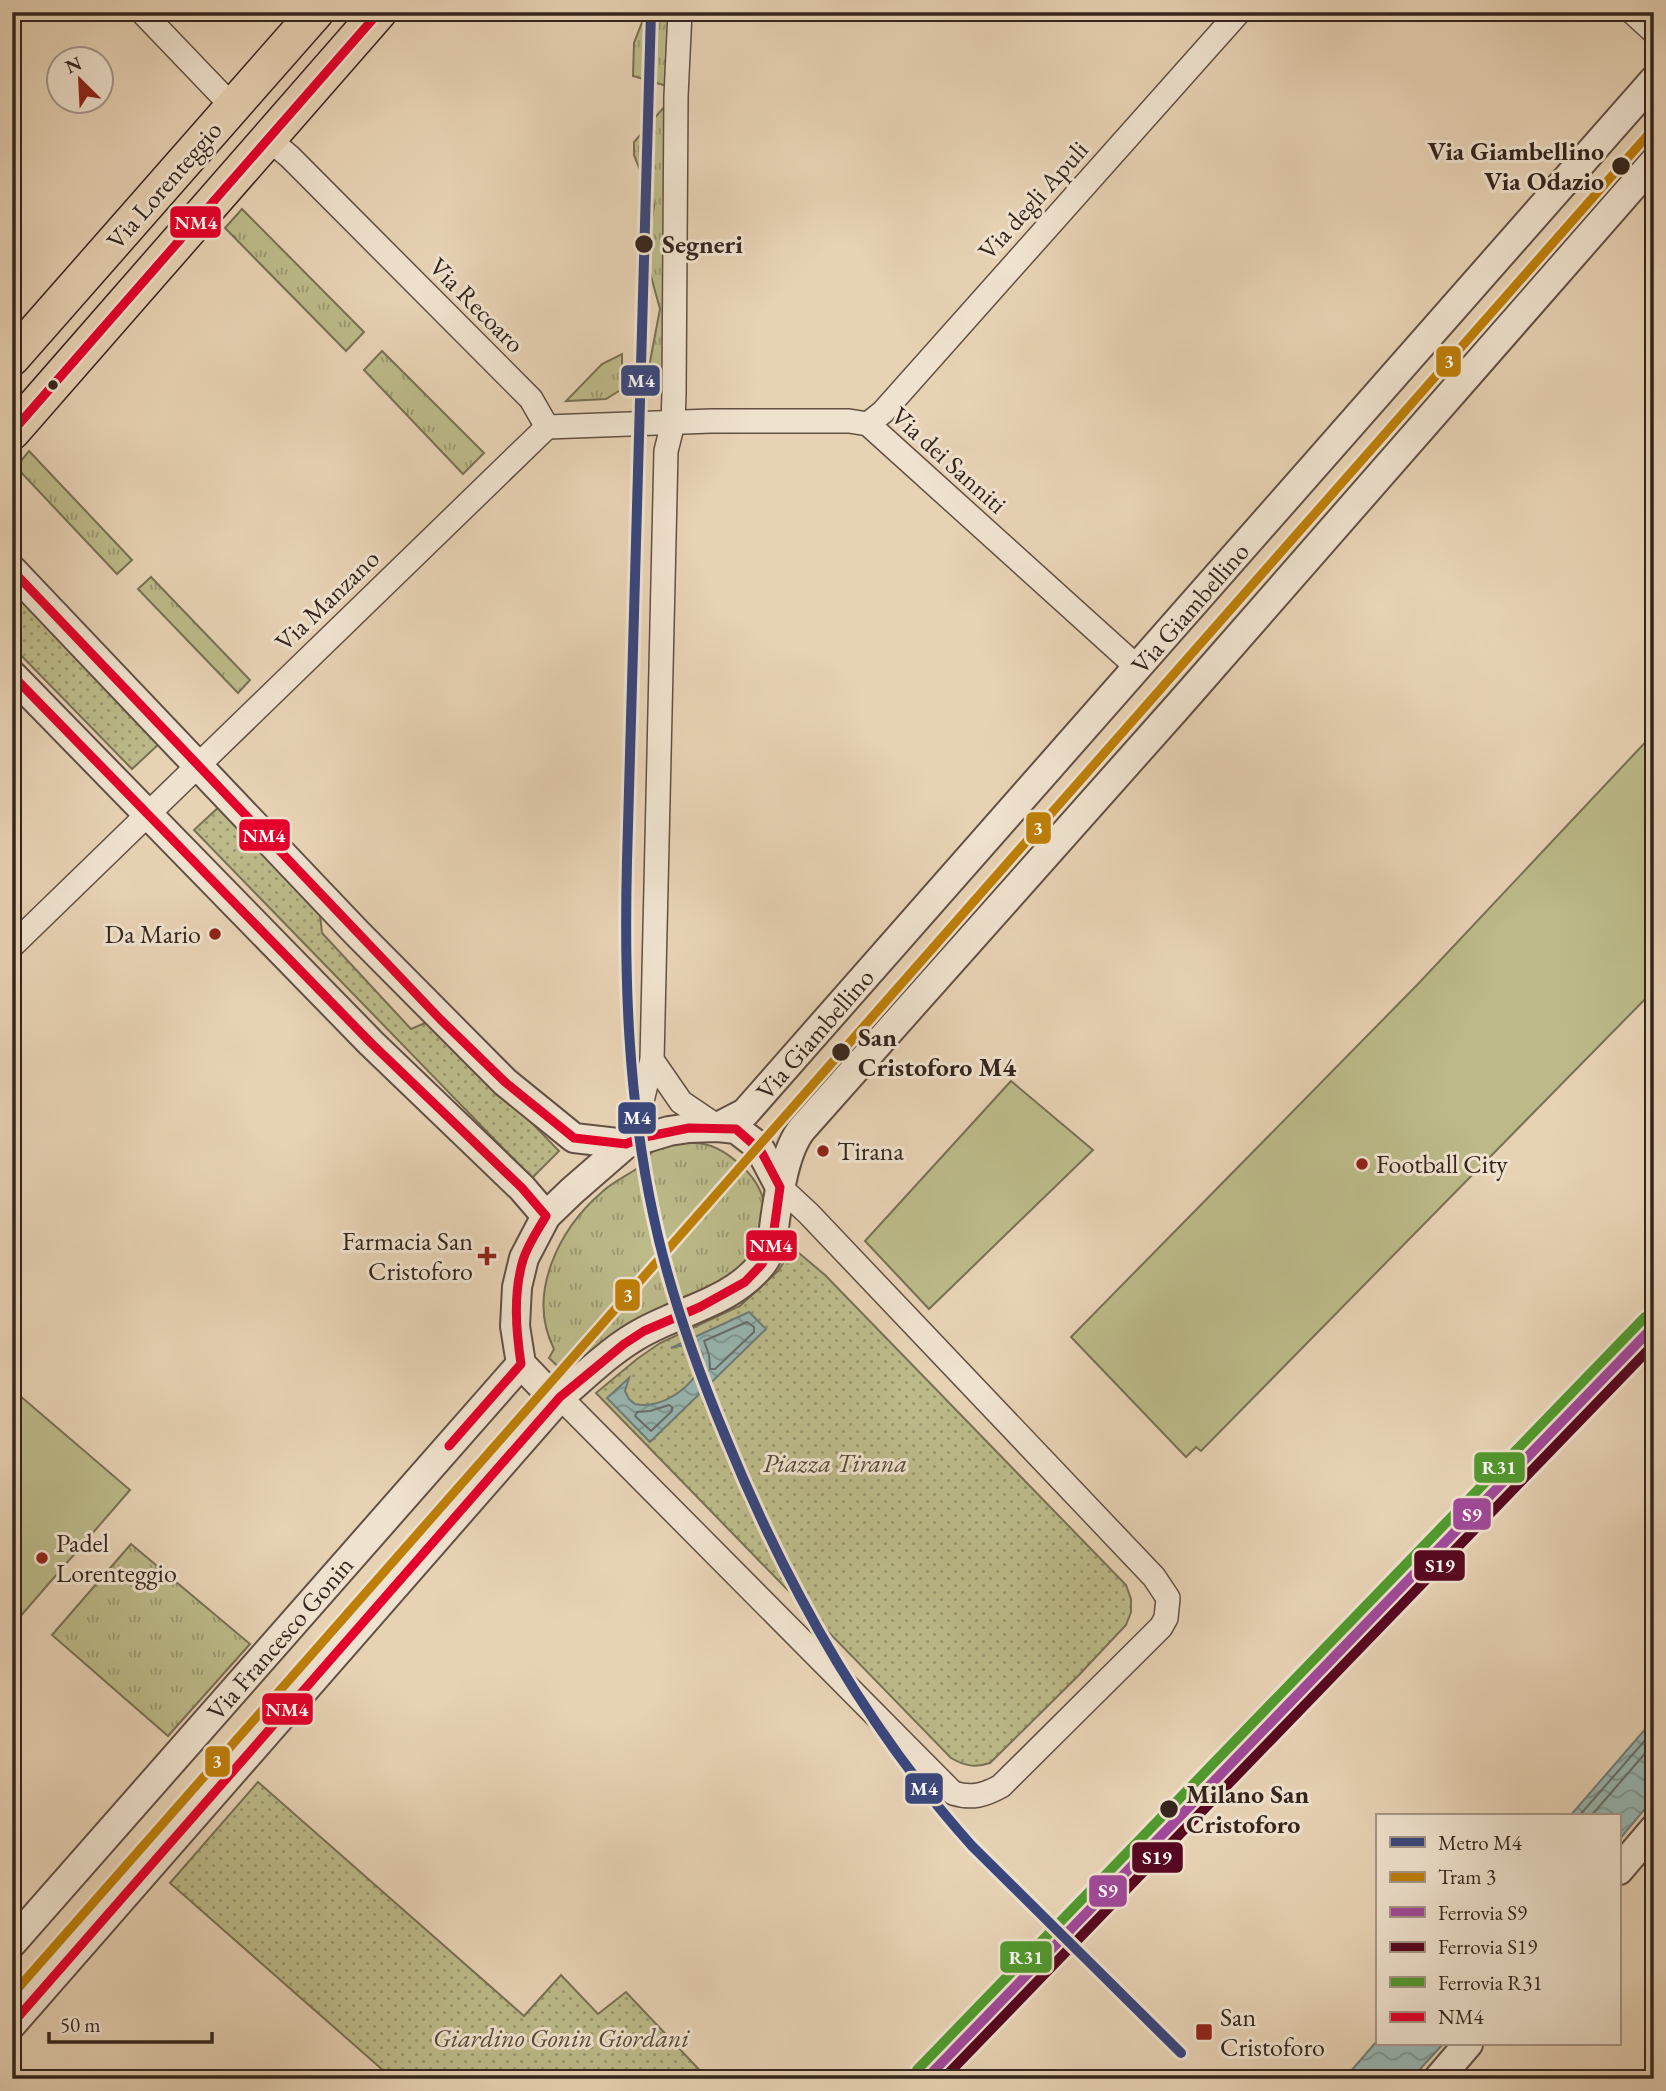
<svg xmlns="http://www.w3.org/2000/svg" width="1666" height="2091" viewBox="0 0 1666 2091" font-family="'EB Garamond',serif">
	<style>
		.grass { fill: url(#grass-tufts); stroke: #787054; stroke-width: 2 }
		.park { fill: url(#park-dots); stroke: #787054; stroke-width: 2 }
		.garden { fill: #bcba89; stroke: #787054; stroke-width: 2 }
		.water { fill: url(#water-waves); stroke: #707c77; stroke-width: 2 }
		.lines { fill: none; stroke-linecap: round; stroke-linejoin: round }
		.shore { stroke: #666e68; stroke-width: 2 }
		.minor-casing { stroke: #625044; stroke-width: 26 }
		.tertiary-casing { stroke: #625044; stroke-width: 32 }
		.primary-casing { stroke: #35251e; stroke-width: 38 }
		.minor { stroke: #efe2ce; stroke-width: 23 }
		.tertiary { stroke: #efe2ce; stroke-width: 28 }
		.primary { stroke: #e7d2b4; stroke-width: 35 }
		.rail-casing { stroke: #35251e; stroke-width: 8 }
		.rail { stroke: #efe2ce; stroke-width: 5; stroke-dasharray: 16; stroke-linecap: butt }
		.bus-1-casing { stroke: #efe2ce; stroke-width: 14 }
		.bus-1 { stroke: #e4002b; stroke-width: 9 }
		.rail-1-casing { stroke: #efe2ce; stroke-width: 16 }
		.rail-2-casing { stroke: #efe2ce; stroke-width: 16 }
		.rail-3-casing { stroke: #efe2ce; stroke-width: 16 }
		.rail-1 { stroke: #a0499a; stroke-width: 10 }
		.rail-2 { stroke: #56061f; stroke-width: 10 }
		.rail-3 { stroke: #509a2e; stroke-width: 10 }
		.tram-1-casing { stroke: #efe2ce; stroke-width: 14 }
		.tram-1 { stroke: #bd7f09; stroke-width: 9 }
		.metro-1-casing { stroke: #efe2ce; stroke-width: 16 }
		.metro-1 { stroke: #39477d; stroke-width: 10 }
		.stop-dot { fill: #35251e; stroke: #efe2ce; stroke-width: 2.5 }
		.poi-dot { fill: #8f2418; stroke: #efe2ce; stroke-width: 2.5 }
		.labels { text-anchor: middle; stroke-width: 6; stroke-linejoin: round; paint-order: stroke }
		.stop-label { font-size: 26px; font-weight: bold; fill: #35251e; stroke: #efe2ce; text-anchor: start }
		.street-label { font-size: 26px; fill: #35251e; stroke: #efe2ce }
		.poi-label { font-size: 26px; fill: #35251e; stroke: #efe2ce; text-anchor: start }
		.park-label { font-size: 26px; font-style: italic; fill: #574a39; stroke: #efe2ce }
		.line-badge { stroke: #efe2ce; stroke-width: 2.5 }
		.badge-label { font-size: 19px; text-anchor: middle; font-weight: bold; fill: #fff }
	</style>
	<defs>
		<pattern id="grass-tufts" width="24" height="20" patternUnits="userSpaceOnUse" patternTransform="scale(1.75)"><rect width="24" height="20" fill="#bcba89"/><path d="M3 7l-1-3M5 7V3M7 7l1-3M15 17l-1-3M17 17v-4M19 17l1-3" fill="none" stroke="#9a976f"/></pattern>
		<pattern id="park-dots" width="8" height="8" patternUnits="userSpaceOnUse" patternTransform="scale(1.75)"><rect width="8" height="8" fill="#bcba89"/><path d="M2 2h.1M6 6h.1" fill="none" stroke="#9a976f" stroke-width="1.8" stroke-linecap="round"/></pattern>
		<pattern id="water-waves" width="16" height="10" patternUnits="userSpaceOnUse" patternTransform="scale(1.75)"><rect width="16" height="10" fill="#97b6b2"/><path d="M0 5q4-4 8 0t8 0" fill="none" stroke="#7c9490"/></pattern>
	</defs>
	<rect width="100%" height="100%" fill="#e7d2b4"/>
	<filter id="stains"><feTurbulence type="fractalNoise" baseFrequency=".00286" numOctaves="4"/><feColorMatrix values="0 0 0 0 .2 0 0 0 0 .09 0 0 0 0 .02 0 0 0 .5 -.17"/></filter>
	<radialGradient id="worn" r=".72"><stop offset=".6" stop-color="#630" stop-opacity="0"/><stop offset="1" stop-color="#630" stop-opacity=".3"/></radialGradient>
	<g class="grass">
		<path d="M 646,12 L 672,12 L 670,87 L 633,76 L 634,43 Z"/>
		<path d="M 670,100 L 663,384 L 648,372 L 660,309 L 646,258 L 654,205 L 634,155 L 634,142 Z"/>
		<path d="M 242,209 L 364,332 L 346,351 L 225,228 Z"/>
		<path d="M 382,351 L 484,453 L 463,474 L 364,370 Z"/>
		<path d="M 622,354 L 622,389 L 606,399 L 566,401 L 602,364 Z"/>
		<path d="M 29,451 L 132,560 L 117,574 L 16,467 Z"/>
		<path d="M 151,577 L 250,680 L 238,693 L 138,589 Z"/>
		<path d="M 682,1143 C 705,1141 719,1147 736,1161 C 768,1187 777,1224 750,1259 C 726,1289 683,1292 652,1312 C 623,1330 597,1351 571,1373 L 564,1372 L 549,1358 L 554,1349 C 526,1294 559,1229 602,1192 C 614,1181 629,1175 642,1165 C 646,1161 648,1156 652,1152 C 659,1146 673,1145 682,1143 Z"/>
		<path d="M 131,1544 L 250,1644 L 168,1736 L 52,1635 Z"/>
	</g>
	<g class="park">
		<path d="M 12,591 L 160,743 L 132,769 L 12,646 Z"/>
		<path d="M 220,806 L 319,905 L 322,933 L 411,1029 L 432,1020 L 559,1151 L 532,1178 L 194,830 Z"/>
		<path d="M 793,1248 L 825,1275 L 1126,1585 L 1131,1599 L 1131,1612 L 1126,1625 L 1079,1675 L 990,1763 C 975,1768 965,1766 951,1758 L 596,1393 L 637,1359 L 660,1343 L 740,1306 L 778,1271 Z"/>
		<path d="M 258,1782 L 524,2016 L 561,1975 L 598,2014 L 626,1992 L 708,2079 L 393,2079 L 170,1883 Z"/>
	</g>
	<g class="garden">
		<path d="M 1654,733 L 1654,990 L 1201,1451 L 1196,1447 L 1186,1457 L 1071,1337 L 1418,984 Z"/>
		<path d="M 1011,1081 L 1093,1150 L 929,1309 L 865,1241 Z"/>
		<path d="M 12,1389 L 130,1490 L 12,1626 Z"/>
	</g>
	<g class="water">
		<path d="M 749,1312 L 766,1329 L 650,1442 L 607,1398 L 629,1378 L 625,1391 L 629,1399 L 635,1404 C 685,1414 738,1331 671,1348 Z"/>
		<path d="M 1654,1719 L 1654,1798 L 1619,1840 L 1619,1816 L 1570,1816 Z"/>
		<path d="M 1377,2041 L 1377,2044 L 1443,2044 L 1411,2079 L 1344,2079 Z"/>
	</g>
	<g class="lines">
		<g class="shore">
			<path d="M 747,1322 L 754,1327 L 754,1332 L 715,1369 L 710,1369 L 709,1355 L 704,1341 Z"/>
			<path d="M 669,1405 L 672,1407 L 672,1411 L 651,1431 L 635,1416 L 637,1412 L 650,1411 Z"/>
			<path d="M 1579,1816 L 1654,1730"/>
			<path d="M 1591,1816 L 1654,1743"/>
		</g>
		<g class="minor-casing">
			<g id="minor">
				<path d="M 142,12 L 233,107"/>
				<path d="M 1632,12 L 1654,32"/>
				<path d="M 270,140 L 290,157 L 531,399 L 547,427"/>
				<path d="M 868,424 L 883,412 L 1239,12"/>
				<path d="M 547,427 L 711,421 L 849,421 L 868,424 L 1138,668"/>
				<path d="M 12,946 L 547,427"/>
				<path d="M 652,1060 L 681,1102 L 718,1127"/>
				<path d="M 626,1144 L 641,1105 L 652,1060 L 666,451 L 673,423 L 674,393 L 676,96 L 680,12"/>
				<path d="M 560,1397 L 953,1793 C 972,1799 985,1795 1001,1786 L 1161,1627 L 1166,1618 L 1168,1598 L 1154,1577 L 809,1214 L 780,1187"/>
			</g>
		</g>
		<g class="tertiary-casing">
			<g id="tertiary">
				<path d="M 12,570 L 357,933 L 505,1082 L 574,1138 L 626,1144"/>
				<path d="M 12,675 L 371,1043 L 522,1188 L 546,1216"/>
				<path d="M 718,1127 L 745,1113 L 1654,80"/>
				<path d="M 560,1397 L 545,1389 L 521,1364 L 515,1326 L 517,1287 L 524,1258 L 546,1216 L 572,1191 L 626,1144 L 669,1131 L 689,1128 L 718,1127 L 736,1129 L 753,1142 L 761,1151 L 780,1187"/>
				<path d="M 1619,1870 L 1654,1829"/>
				<path d="M 12,1943 L 521,1364"/>
				<path d="M 12,2024 L 560,1397 C 587,1374 614,1347 645,1331 C 684,1310 732,1301 761,1265 C 772,1252 773,1237 775,1220 C 779,1193 785,1150 802,1129 L 1179,705 L 1654,162"/>
				<path d="M 1438,2079 L 1468,2044"/>
			</g>
		</g>
		<g class="primary-casing">
			<g id="primary">
				<path d="M 12,358 L 316,12"/>
				<path d="M 12,432 L 379,12"/>
			</g>
		</g>
		<use href="#minor" class="minor"/>
		<use href="#tertiary" class="tertiary"/>
		<use href="#primary" class="primary"/>
		<g class="rail-casing">
			<path id="rail" d="M 908,2079 L 1654,1308"/>
		</g>
		<use href="#rail" class="rail"/>
		<g class="bus-1-casing">
			<g id="bus-1">
				<path d="M 12,432 L 379,12"/>
				<path d="M 12,570 L 441,1020 L 505,1082 L 574,1138 L 626,1144 L 640,1138 L 689,1128 L 736,1129 L 761,1151 L 780,1187 L 772,1244 L 762,1264 L 745,1282 L 700,1307 L 644,1331 L 624,1344 L 560,1397 L 12,2024"/>
				<path d="M 12,675 L 371,1043 L 522,1188 L 546,1216 C 538,1230 528,1244 523,1260 C 513,1294 516,1330 521,1364 L 449,1446"/>
			</g>
		</g>
		<use href="#bus-1" class="bus-1"/>
		<g class="rail-1-casing">
			<path id="rail-1" d="M 926,2079 L 1654,1326"/>
		</g>
		<g class="rail-2-casing">
			<path id="rail-2" d="M 943,2079 L 1654,1344"/>
		</g>
		<g class="rail-3-casing">
			<path id="rail-3" d="M 917,2070 L 1645,1317"/>
		</g>
		<use href="#rail-1" class="rail-1"/>
		<use href="#rail-2" class="rail-2"/>
		<use href="#rail-3" class="rail-3"/>
		<g class="tram-1-casing">
			<path id="tram-1" d="M 12,1995 L 1654,128"/>
		</g>
		<use href="#tram-1" class="tram-1"/>
		<g class="metro-1-casing">
			<path id="metro-1" d="M 651,12 L 627,861 C 624,979 628,1098 653,1214 C 669,1291 696,1366 726,1438 C 786,1585 866,1728 972,1846 L 1181,2053"/>
		</g>
		<use href="#metro-1" class="metro-1"/>
	</g>
	<g class="stop-dot">
		<circle cx="1621" cy="166" r="10"/>
		<circle cx="644" cy="244" r="10"/>
		<circle cx="53" cy="385" r="6"/>
		<circle cx="841" cy="1052" r="10"/>
		<circle cx="1169" cy="1809" r="10"/>
	</g>
	<g class="poi-dot">
		<circle cx="215" cy="934" r="7"/>
		<circle cx="823" cy="1151" r="7"/>
		<circle cx="1362" cy="1164" r="7"/>
		<path d="M483.5 1245.5h7v7h7v7h-7v7h-7v-7h-7v-7h7z"/>
		<circle cx="42" cy="1558" r="7"/>
		<rect x="1195" y="2023" width="18" height="18" rx="3.5"/>
	</g>
	<g class="labels">
		<g class="stop-label">
			<text x="1604" y="160" text-anchor="end">Via Giambellino<tspan x="1604" dy="30">Via Odazio</tspan></text>
			<text x="662" y="253">Segneri</text>
			<text x="858" y="1046">San<tspan x="858" dy="30">Cristoforo M4</tspan></text>
			<text x="1186" y="1803">Milano San<tspan x="1186" dy="30">Cristoforo</tspan></text>
		</g>
		<g class="street-label">
			<text transform="translate(164 185) rotate(-49)" y="9">Via Lorenteggio</text>
			<text transform="translate(1033 200) rotate(-48)" y="9">Via degli Apuli</text>
			<text transform="translate(477 305) rotate(45)" y="9">Via Recoaro</text>
			<text transform="translate(949 460) rotate(42)" y="9">Via dei Sanniti</text>
			<text transform="translate(327 600) rotate(-44)" y="9">Via Manzano</text>
			<text transform="translate(1190 608) rotate(-49)" y="9">Via Giambellino</text>
			<text transform="translate(815 1034) rotate(-49)" y="9">Via Giambellino</text>
			<text transform="translate(280 1638) rotate(-49)" y="9">Via Francesco Gonin</text>
		</g>
		<g class="poi-label">
			<text x="201" y="943" text-anchor="end">Da Mario</text>
			<text x="837" y="1160">Tirana</text>
			<text x="1376" y="1173">Football City</text>
			<text x="473" y="1250" text-anchor="end">Farmacia San<tspan x="473" dy="30">Cristoforo</tspan></text>
			<text x="56" y="1552">Padel<tspan x="56" dy="30">Lorenteggio</tspan></text>
			<text x="1220" y="2026">San<tspan x="1220" dy="30">Cristoforo</tspan></text>
		</g>
		<g class="park-label">
			<text x="835" y="1472">Piazza Tirana</text>
			<text x="561" y="2047">Giardino Gonin Giordani</text>
		</g>
	</g>
	<g class="line-badge">
		<rect x="169" y="205" width="53" height="34" rx="7" fill="#e4002b"/>
		<rect x="1435" y="345" width="27" height="33" rx="7" fill="#bd7f09"/>
		<rect x="620" y="364" width="41" height="33" rx="7" fill="#39477d"/>
		<rect x="1025" y="811" width="27" height="34" rx="7" fill="#bd7f09"/>
		<rect x="238" y="818" width="53" height="34" rx="7" fill="#e4002b"/>
		<rect x="617" y="1101" width="40" height="34" rx="7" fill="#39477d"/>
		<rect x="745" y="1229" width="53" height="33" rx="7" fill="#e4002b"/>
		<rect x="614" y="1278" width="27" height="34" rx="7" fill="#bd7f09"/>
		<rect x="1473" y="1451" width="53" height="33" rx="7" fill="#509a2e"/>
		<rect x="1452" y="1497" width="40" height="34" rx="7" fill="#a0499a"/>
		<rect x="1413" y="1549" width="53" height="33" rx="7" fill="#56061f"/>
		<rect x="261" y="1692" width="53" height="34" rx="7" fill="#e4002b"/>
		<rect x="204" y="1745" width="27" height="33" rx="7" fill="#bd7f09"/>
		<rect x="904" y="1772" width="40" height="33" rx="7" fill="#39477d"/>
		<rect x="1131" y="1841" width="53" height="33" rx="7" fill="#56061f"/>
		<rect x="1088" y="1874" width="40" height="34" rx="7" fill="#a0499a"/>
		<rect x="999" y="1940" width="54" height="34" rx="7" fill="#509a2e"/>
	</g>
	<g class="badge-label">
		<text x="196" y="229">NM4</text>
		<text x="1449" y="368">3</text>
		<text x="641" y="387">M4</text>
		<text x="1038" y="835">3</text>
		<text x="264" y="842">NM4</text>
		<text x="637" y="1124">M4</text>
		<text x="771" y="1252">NM4</text>
		<text x="628" y="1302">3</text>
		<text x="1499" y="1474">R31</text>
		<text x="1472" y="1521">S9</text>
		<text x="1440" y="1572">S19</text>
		<text x="287" y="1716">NM4</text>
		<text x="217" y="1768">3</text>
		<text x="924" y="1795">M4</text>
		<text x="1157" y="1864">S19</text>
		<text x="1108" y="1897">S9</text>
		<text x="1026" y="1964">R31</text>
	</g>
	<rect width="1666" height="2091" fill="none" stroke="#e7d2b4" stroke-width="42"/>
	<rect x="14" y="14" width="1638" height="2063" fill="none" stroke="#35251e" stroke-width="3.5"/>
	<rect x="21" y="21" width="1624" height="2049" fill="none" stroke="#35251e" stroke-width="2"/>
	<rect x="1376" y="1814" width="245" height="231" fill="#efe2ce" stroke="#a59688" stroke-width="2"/>
	<rect x="1390" y="1837" width="35" height="10" fill="#39477d" stroke="#a59688" stroke-width="2"/>
	<text x="1438" y="1850" font-size="21" fill="#35251e">Metro M4</text>
	<rect x="1390" y="1872" width="35" height="10" fill="#bd7f09" stroke="#a59688" stroke-width="2"/>
	<text x="1438" y="1884" font-size="21" fill="#35251e">Tram 3</text>
	<rect x="1390" y="1907" width="35" height="10" fill="#a0499a" stroke="#a59688" stroke-width="2"/>
	<text x="1438" y="1920" font-size="21" fill="#35251e">Ferrovia S9</text>
	<rect x="1390" y="1942" width="35" height="10" fill="#56061f" stroke="#a59688" stroke-width="2"/>
	<text x="1438" y="1954" font-size="21" fill="#35251e">Ferrovia S19</text>
	<rect x="1390" y="1977" width="35" height="10" fill="#509a2e" stroke="#a59688" stroke-width="2"/>
	<text x="1438" y="1990" font-size="21" fill="#35251e">Ferrovia R31</text>
	<rect x="1390" y="2012" width="35" height="10" fill="#e4002b" stroke="#a59688" stroke-width="2"/>
	<text x="1438" y="2024" font-size="21" fill="#35251e">NM4</text>
	<g transform="translate(80 80) rotate(336)"><circle r="33" fill="#efe2ce" stroke="#a59688" stroke-width="2"/>
	<path d="M0-5L12 26L0 18L-12 26Z" fill="#8f2418"/>
	<text y="-10" font-size="19" font-weight="bold" text-anchor="middle" fill="#35251e">N</text>
	</g>
	<path d="M49 2032v10h163v-10" fill="none" stroke="#35251e" stroke-width="3.5"/>
	<text x="60" y="2032" font-size="21" fill="#35251e" stroke="#efe2ce" stroke-width="5" paint-order="stroke">50 m</text>
	<rect width="100%" height="100%" filter="url(#stains)"/>
	<rect width="100%" height="100%" fill="url(#worn)"/>
</svg>
